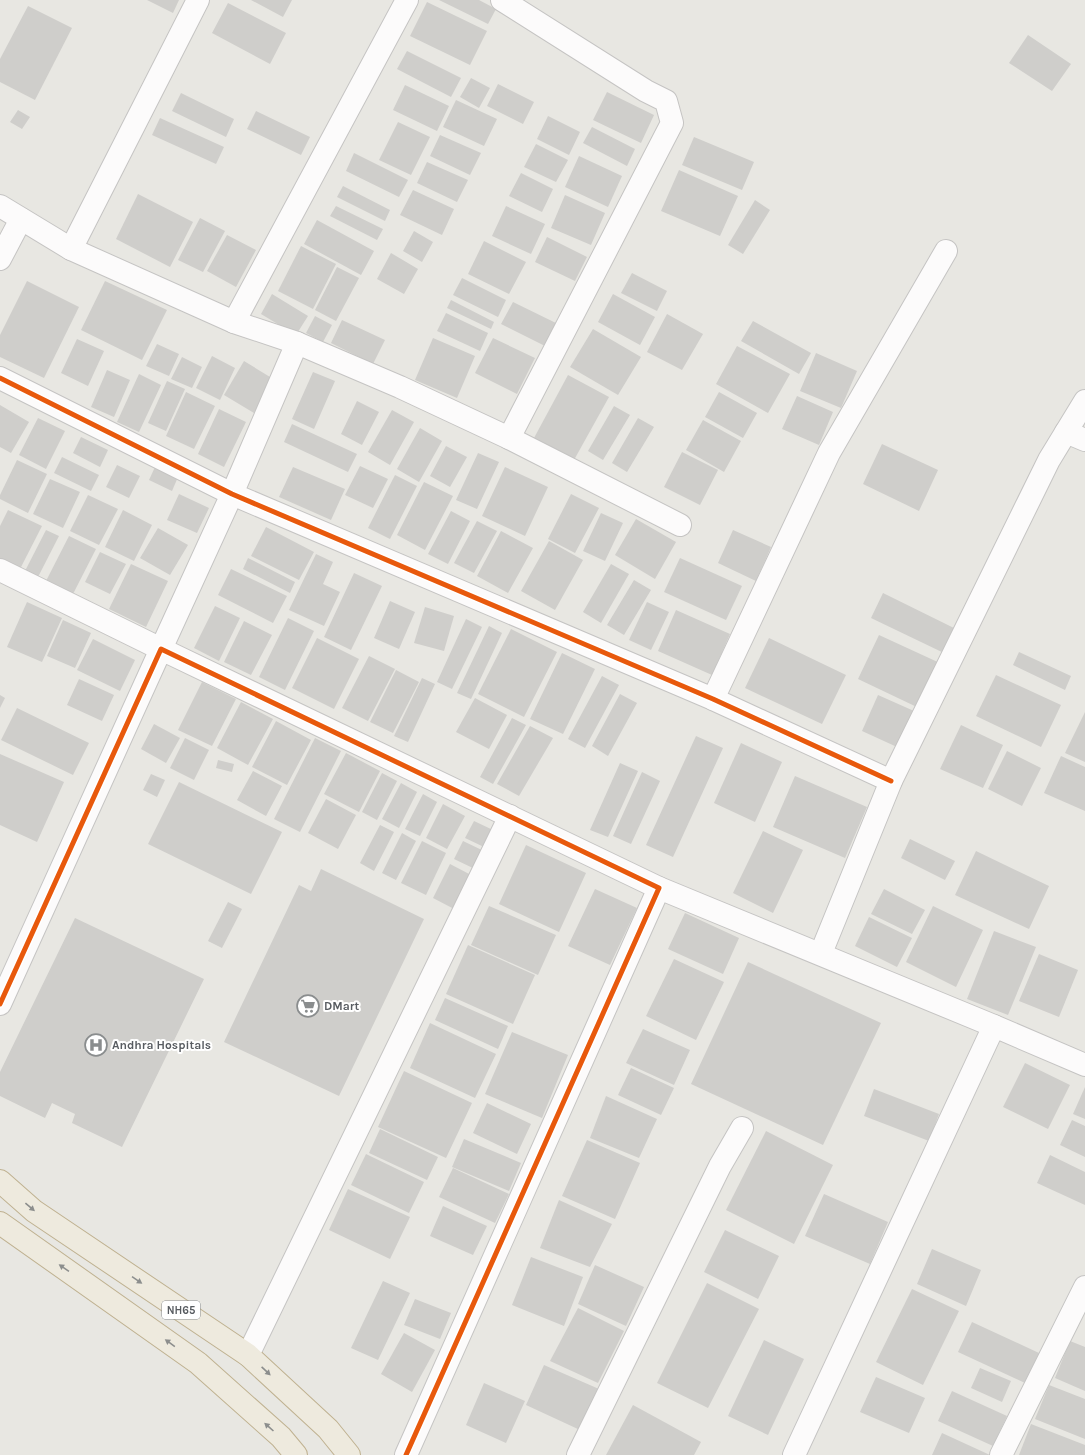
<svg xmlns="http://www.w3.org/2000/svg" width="1085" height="1455" viewBox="0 0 1085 1455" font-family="Karla,sans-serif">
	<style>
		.building { fill: #cfcecb }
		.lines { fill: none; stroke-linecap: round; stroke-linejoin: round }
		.street-casing { stroke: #c5c4c3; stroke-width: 24 }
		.highway-casing { stroke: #bfb190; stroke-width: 24 }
		.street { stroke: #fcfbfb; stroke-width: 22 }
		.highway { stroke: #eeeade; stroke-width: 22 }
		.cycleway-casing { stroke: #fff; stroke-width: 8 }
		.cycleway { stroke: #e8590c; stroke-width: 5 }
		.oneway { fill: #8c8e8d }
		.labels { text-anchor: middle; stroke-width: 4; stroke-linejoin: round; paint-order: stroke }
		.shield { fill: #fff; stroke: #8a8d90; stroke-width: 1 }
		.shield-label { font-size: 11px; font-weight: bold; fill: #585c61 }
		.poi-label { font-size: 12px; font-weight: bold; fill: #585c61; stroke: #fff; text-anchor: start }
	</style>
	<rect width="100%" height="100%" fill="#e8e7e2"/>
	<g class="building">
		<path d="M 147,0 L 179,0 L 173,13 Z"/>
		<path d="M 251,0 L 292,0 L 283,17 Z"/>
		<path d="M 439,0 L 479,0 L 496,9 L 488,24 Z"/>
		<path d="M 427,2 L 487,31 L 470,65 L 410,36 Z"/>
		<path d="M 228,3 L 286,33 L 270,64 L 212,33 Z"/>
		<path d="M 28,6 L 72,28 L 35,100 L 0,82 L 0,59 Z"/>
		<path d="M 1028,35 L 1071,64 L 1052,91 L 1009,63 Z"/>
		<path d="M 407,51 L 461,78 L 451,97 L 397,69 Z"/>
		<path d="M 471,78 L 490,88 L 479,108 L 460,97 Z"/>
		<path d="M 498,84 L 534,102 L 523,124 L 487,106 Z"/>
		<path d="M 405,85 L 449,106 L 437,131 L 393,110 Z"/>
		<path d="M 607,92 L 654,115 L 641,143 L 593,120 Z"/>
		<path d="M 181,93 L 234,119 L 226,137 L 172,111 Z"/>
		<path d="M 456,100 L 497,119 L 484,146 L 443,127 Z"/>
		<path d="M 18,110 L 30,117 L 22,129 L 10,122 Z"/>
		<path d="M 256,111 L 310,137 L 301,155 L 247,129 Z"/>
		<path d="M 548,116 L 580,132 L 569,155 L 537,139 Z"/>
		<path d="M 160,118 L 224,147 L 216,164 L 152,135 Z"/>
		<path d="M 398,122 L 430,137 L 411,175 L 379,160 Z"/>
		<path d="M 592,127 L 635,149 L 627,166 L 583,143 Z"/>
		<path d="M 440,135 L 481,153 L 470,175 L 430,156 Z"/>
		<path d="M 694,137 L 754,162 L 742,190 L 682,165 Z"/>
		<path d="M 536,144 L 568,160 L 556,182 L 524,167 Z"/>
		<path d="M 354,153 L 408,180 L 399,197 L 346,171 Z"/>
		<path d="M 579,156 L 622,176 L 608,207 L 565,187 Z"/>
		<path d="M 427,162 L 468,180 L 457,202 L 417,183 Z"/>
		<path d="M 679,170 L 738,196 L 720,236 L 661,211 Z"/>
		<path d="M 521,173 L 553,189 L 542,212 L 509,196 Z"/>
		<path d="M 343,186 L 390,210 L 385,221 L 337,197 Z"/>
		<path d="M 413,190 L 454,209 L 442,235 L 400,215 Z"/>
		<path d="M 138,194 L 193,222 L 170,267 L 116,239 Z"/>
		<path d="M 565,195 L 605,213 L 591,245 L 551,228 Z"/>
		<path d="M 755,200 L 770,210 L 743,254 L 728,245 Z"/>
		<path d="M 336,206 L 383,229 L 377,240 L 330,216 Z"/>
		<path d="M 506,206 L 545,224 L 531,254 L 492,236 Z"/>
		<path d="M 200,218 L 225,231 L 203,272 L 178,260 Z"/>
		<path d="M 317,220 L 374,251 L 361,275 L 304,244 Z"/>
		<path d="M 414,231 L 433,242 L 422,262 L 403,251 Z"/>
		<path d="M 227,235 L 256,250 L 236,287 L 207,271 Z"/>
		<path d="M 547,237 L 587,257 L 575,281 L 535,262 Z"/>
		<path d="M 484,241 L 526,262 L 509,294 L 468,274 Z"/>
		<path d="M 301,246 L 336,264 L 313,309 L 278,291 Z"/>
		<path d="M 391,253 L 418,269 L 404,294 L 377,279 Z"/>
		<path d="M 337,267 L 359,278 L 336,321 L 315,310 Z"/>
		<path d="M 632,273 L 667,291 L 657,311 L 621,293 Z"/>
		<path d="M 462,278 L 506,300 L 498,317 L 453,295 Z"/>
		<path d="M 27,281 L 79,307 L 44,378 L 0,357 L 0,335 Z"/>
		<path d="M 105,281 L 167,310 L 142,360 L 81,330 Z"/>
		<path d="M 272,294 L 308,316 L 296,335 L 261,314 Z"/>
		<path d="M 613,294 L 655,317 L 640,345 L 598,322 Z"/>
		<path d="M 451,300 L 494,322 L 491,329 L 447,308 Z"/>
		<path d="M 513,302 L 560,325 L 549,348 L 501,324 Z"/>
		<path d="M 446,313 L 488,333 L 480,351 L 437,331 Z"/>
		<path d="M 667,314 L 703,334 L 682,370 L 647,352 Z"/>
		<path d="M 315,316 L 332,325 L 323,342 L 306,333 Z"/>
		<path d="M 342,320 L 385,340 L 373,364 L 331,343 Z"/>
		<path d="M 753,321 L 811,353 L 799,374 L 741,341 Z"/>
		<path d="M 593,329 L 641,357 L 618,395 L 570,367 Z"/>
		<path d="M 433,338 L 475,356 L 457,398 L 415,380 Z"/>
		<path d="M 493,338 L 535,358 L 517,394 L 475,373 Z"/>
		<path d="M 77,339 L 104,351 L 88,386 L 61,373 Z"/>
		<path d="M 157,344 L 179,354 L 169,376 L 146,366 Z"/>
		<path d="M 737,346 L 790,374 L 768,413 L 716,384 Z"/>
		<path d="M 816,353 L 857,371 L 841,408 L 800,391 Z"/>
		<path d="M 212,356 L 235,368 L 220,400 L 196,388 Z"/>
		<path d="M 182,357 L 202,367 L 192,388 L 171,379 Z"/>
		<path d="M 244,361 L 275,380 L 254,413 L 224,395 Z"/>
		<path d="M 107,370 L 130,380 L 114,417 L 91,407 Z"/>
		<path d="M 313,372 L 335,381 L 314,429 L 292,419 Z"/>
		<path d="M 139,374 L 161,385 L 139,432 L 117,422 Z"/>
		<path d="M 568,375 L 609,397 L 574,460 L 534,438 Z"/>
		<path d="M 167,381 L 185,389 L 166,431 L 148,423 Z"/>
		<path d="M 186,392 L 215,406 L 194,449 L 166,436 Z"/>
		<path d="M 719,392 L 757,413 L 743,438 L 705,417 Z"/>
		<path d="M 797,396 L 833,412 L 819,445 L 782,429 Z"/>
		<path d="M 357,401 L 379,412 L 362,445 L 341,434 Z"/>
		<path d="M 0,405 L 29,422 L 11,453 L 0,447 Z"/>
		<path d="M 614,406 L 630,415 L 603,460 L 588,451 Z"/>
		<path d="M 219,409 L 246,422 L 224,467 L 198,454 Z"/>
		<path d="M 392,410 L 414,422 L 390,465 L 368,452 Z"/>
		<path d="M 38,418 L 65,431 L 46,469 L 19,455 Z"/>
		<path d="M 638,418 L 654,427 L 627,472 L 612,463 Z"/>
		<path d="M 703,420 L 741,441 L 724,472 L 686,450 Z"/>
		<path d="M 292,424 L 357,454 L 348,472 L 284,442 Z"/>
		<path d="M 420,428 L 442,441 L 419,482 L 397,469 Z"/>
		<path d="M 81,437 L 108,450 L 100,467 L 73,453 Z"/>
		<path d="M 882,444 L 938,470 L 919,511 L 863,484 Z"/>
		<path d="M 446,446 L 467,457 L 450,487 L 430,476 Z"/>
		<path d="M 682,452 L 718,470 L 700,505 L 664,487 Z"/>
		<path d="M 478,453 L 499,462 L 477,509 L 456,500 Z"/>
		<path d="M 62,457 L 99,475 L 91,491 L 54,473 Z"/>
		<path d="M 17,460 L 47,474 L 28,513 L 0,499 L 0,495 Z"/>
		<path d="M 117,465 L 140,476 L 129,498 L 106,487 Z"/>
		<path d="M 360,466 L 388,479 L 373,508 L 345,495 Z"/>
		<path d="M 155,467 L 178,477 L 172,491 L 149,480 Z"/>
		<path d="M 293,467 L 345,489 L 331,520 L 279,497 Z"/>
		<path d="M 505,467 L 548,487 L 525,536 L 482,516 Z"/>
		<path d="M 395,475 L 417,486 L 390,539 L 368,528 Z"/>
		<path d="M 50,479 L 80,492 L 63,528 L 33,514 Z"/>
		<path d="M 424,482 L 453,496 L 425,550 L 397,535 Z"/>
		<path d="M 179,494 L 209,508 L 197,533 L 167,520 Z"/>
		<path d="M 571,494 L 599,508 L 575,553 L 548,539 Z"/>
		<path d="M 88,495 L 118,509 L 99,545 L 70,531 Z"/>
		<path d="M 8,510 L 42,526 L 20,569 L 0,559 L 0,526 Z"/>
		<path d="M 123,510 L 152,525 L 134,561 L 105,547 Z"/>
		<path d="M 451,511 L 470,521 L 448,564 L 428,554 Z"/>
		<path d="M 601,513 L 623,523 L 605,561 L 583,551 Z"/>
		<path d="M 636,519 L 676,542 L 655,579 L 615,555 Z"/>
		<path d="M 477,521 L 497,531 L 474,573 L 454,563 Z"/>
		<path d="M 266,527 L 314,552 L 299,580 L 251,556 Z"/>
		<path d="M 158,528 L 188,545 L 170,575 L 140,558 Z"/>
		<path d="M 46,530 L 59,536 L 38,577 L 25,571 Z"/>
		<path d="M 733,530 L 771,547 L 756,581 L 718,563 Z"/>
		<path d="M 501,531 L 533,548 L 508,593 L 477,576 Z"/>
		<path d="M 69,536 L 96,549 L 73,594 L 46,581 Z"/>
		<path d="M 549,541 L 583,560 L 555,610 L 521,591 Z"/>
		<path d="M 100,552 L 126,564 L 110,594 L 85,582 Z"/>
		<path d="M 316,554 L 333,562 L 323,584 L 340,592 L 324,626 L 289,610 Z"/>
		<path d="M 248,558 L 295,582 L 290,593 L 243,569 Z"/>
		<path d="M 680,558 L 742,586 L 726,620 L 664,592 Z"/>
		<path d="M 131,564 L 168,581 L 146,627 L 109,609 Z"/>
		<path d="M 611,564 L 629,574 L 601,623 L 583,612 Z"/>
		<path d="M 231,569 L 287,596 L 273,623 L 218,595 Z"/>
		<path d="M 354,573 L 382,586 L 351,650 L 324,637 Z"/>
		<path d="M 634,580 L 651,590 L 624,635 L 607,625 Z"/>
		<path d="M 883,593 L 958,630 L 946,654 L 871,618 Z"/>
		<path d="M 390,601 L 415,612 L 399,649 L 374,638 Z"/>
		<path d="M 27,602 L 62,618 L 42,662 L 7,647 Z"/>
		<path d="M 647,602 L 669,612 L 651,650 L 629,640 Z"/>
		<path d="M 215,606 L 240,618 L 219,661 L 194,648 Z"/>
		<path d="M 425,607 L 454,616 L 444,651 L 414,643 Z"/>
		<path d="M 676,610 L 730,634 L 712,675 L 658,651 Z"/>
		<path d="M 288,618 L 314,631 L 285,690 L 259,677 Z"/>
		<path d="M 466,619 L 482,627 L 452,689 L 437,682 Z"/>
		<path d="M 63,620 L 91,633 L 75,668 L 47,656 Z"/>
		<path d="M 244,621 L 272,635 L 251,675 L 224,662 Z"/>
		<path d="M 489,626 L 502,633 L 471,699 L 457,693 Z"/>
		<path d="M 511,629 L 557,652 L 524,717 L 478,694 Z"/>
		<path d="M 879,635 L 942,664 L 921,709 L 858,679 Z"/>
		<path d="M 317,638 L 359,659 L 334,709 L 292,688 Z"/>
		<path d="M 769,638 L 846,675 L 822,724 L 745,688 Z"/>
		<path d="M 93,639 L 135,660 L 120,691 L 77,670 Z"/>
		<path d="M 1019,652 L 1071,676 L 1065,690 L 1013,665 Z"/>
		<path d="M 562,653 L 595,669 L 563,734 L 530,719 Z"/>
		<path d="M 369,656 L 395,669 L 368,721 L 342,708 Z"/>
		<path d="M 396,670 L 419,682 L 393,733 L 370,722 Z"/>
		<path d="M 996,675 L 1061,705 L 1041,747 L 976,716 Z"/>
		<path d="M 602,676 L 619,685 L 585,748 L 568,739 Z"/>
		<path d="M 422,678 L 435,684 L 408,742 L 394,736 Z"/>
		<path d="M 79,679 L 114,695 L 102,721 L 67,705 Z"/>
		<path d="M 202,682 L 236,699 L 212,746 L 178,730 Z"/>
		<path d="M 620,694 L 637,703 L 608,756 L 592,746 Z"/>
		<path d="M 0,695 L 5,698 L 0,708 Z"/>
		<path d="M 878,695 L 914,711 L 897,747 L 862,731 Z"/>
		<path d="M 475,698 L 507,715 L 489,749 L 456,732 Z"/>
		<path d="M 241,702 L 273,719 L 248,765 L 217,748 Z"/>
		<path d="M 17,708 L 89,743 L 73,775 L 1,740 Z"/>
		<path d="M 1085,712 L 1085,762 L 1065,753 Z"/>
		<path d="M 512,718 L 526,725 L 493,784 L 480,777 Z"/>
		<path d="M 276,721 L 311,740 L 287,785 L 252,767 Z"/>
		<path d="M 154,724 L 180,738 L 166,763 L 141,749 Z"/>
		<path d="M 961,725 L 1003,745 L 983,788 L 940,769 Z"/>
		<path d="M 530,726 L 553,738 L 519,796 L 497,784 Z"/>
		<path d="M 696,736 L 723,748 L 673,857 L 646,845 Z"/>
		<path d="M 185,738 L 209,750 L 194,780 L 170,768 Z"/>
		<path d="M 315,738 L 341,751 L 300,832 L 274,819 Z"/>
		<path d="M 741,743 L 782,762 L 755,822 L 714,803 Z"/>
		<path d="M 1007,751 L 1041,768 L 1022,806 L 988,789 Z"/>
		<path d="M 346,753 L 380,771 L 359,812 L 324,794 Z"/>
		<path d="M 0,754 L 64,782 L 37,842 L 0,825 Z"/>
		<path d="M 1061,756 L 1085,767 L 1085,811 L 1044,793 Z"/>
		<path d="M 218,760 L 234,764 L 232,772 L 216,768 Z"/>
		<path d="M 620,763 L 638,771 L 608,837 L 590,830 Z"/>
		<path d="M 253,771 L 282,786 L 266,816 L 237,800 Z"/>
		<path d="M 642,772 L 660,781 L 631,844 L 613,836 Z"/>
		<path d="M 382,773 L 397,781 L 377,820 L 362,812 Z"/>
		<path d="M 151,774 L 165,780 L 157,797 L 143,790 Z"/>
		<path d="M 795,776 L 867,807 L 845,858 L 773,827 Z"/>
		<path d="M 179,782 L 282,832 L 251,894 L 148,844 Z"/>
		<path d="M 401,783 L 417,792 L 399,828 L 382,819 Z"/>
		<path d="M 423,794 L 437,802 L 420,836 L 405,829 Z"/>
		<path d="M 326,799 L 356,815 L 338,849 L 308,833 Z"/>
		<path d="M 443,804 L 465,816 L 447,849 L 426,838 Z"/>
		<path d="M 474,821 L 493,830 L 484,847 L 465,838 Z"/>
		<path d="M 380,825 L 394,832 L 374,871 L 360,863 Z"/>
		<path d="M 763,831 L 803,850 L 773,913 L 733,893 Z"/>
		<path d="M 402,833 L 416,841 L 396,880 L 382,873 Z"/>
		<path d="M 910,839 L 955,861 L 945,880 L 901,858 Z"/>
		<path d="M 422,841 L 446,853 L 426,895 L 401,883 Z"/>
		<path d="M 463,841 L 486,852 L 477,870 L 454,859 Z"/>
		<path d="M 526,845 L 586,873 L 559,932 L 499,904 Z"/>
		<path d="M 976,851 L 1049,886 L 1029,929 L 955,895 Z"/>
		<path d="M 450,864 L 473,876 L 456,910 L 433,898 Z"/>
		<path d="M 321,869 L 424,919 L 339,1096 L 224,1042 L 299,885 L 311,891 Z"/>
		<path d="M 595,889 L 637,908 L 610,965 L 568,946 Z"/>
		<path d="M 884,889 L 925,910 L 912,934 L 871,914 Z"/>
		<path d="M 228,902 L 242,909 L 222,948 L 208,941 Z"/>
		<path d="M 489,906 L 556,935 L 538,975 L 471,945 Z"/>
		<path d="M 933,906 L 983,930 L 956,987 L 906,962 Z"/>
		<path d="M 685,913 L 739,938 L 723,974 L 668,949 Z"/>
		<path d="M 869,917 L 912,938 L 897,967 L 855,946 Z"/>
		<path d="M 75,918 L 204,979 L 122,1147 L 72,1123 L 75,1114 L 52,1103 L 45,1118 L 0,1096 L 0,1072 Z"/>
		<path d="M 994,931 L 1036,947 L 1008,1015 L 967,999 Z"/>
		<path d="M 468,945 L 535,975 L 513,1024 L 446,994 Z"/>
		<path d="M 1039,954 L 1078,970 L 1059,1017 L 1019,1001 Z"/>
		<path d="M 674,959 L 724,982 L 696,1040 L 646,1016 Z"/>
		<path d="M 748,962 L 881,1023 L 823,1145 L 691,1084 Z"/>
		<path d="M 445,998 L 508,1026 L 498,1049 L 435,1020 Z"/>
		<path d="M 430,1023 L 496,1054 L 475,1098 L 410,1068 Z"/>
		<path d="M 643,1029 L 690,1050 L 674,1085 L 626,1063 Z"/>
		<path d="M 512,1032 L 568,1055 L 542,1118 L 485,1094 Z"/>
		<path d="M 1025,1063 L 1070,1085 L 1048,1129 L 1003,1107 Z"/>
		<path d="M 631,1068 L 674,1088 L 661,1115 L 618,1095 Z"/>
		<path d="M 404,1071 L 472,1103 L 446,1158 L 378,1127 Z"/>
		<path d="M 1085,1087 L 1085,1119 L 1073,1114 Z"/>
		<path d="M 874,1089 L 939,1114 L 929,1141 L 864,1116 Z"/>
		<path d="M 606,1096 L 657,1119 L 639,1158 L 590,1138 Z"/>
		<path d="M 487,1103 L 531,1124 L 517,1154 L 473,1133 Z"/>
		<path d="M 1072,1120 L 1085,1126 L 1085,1157 L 1060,1145 Z"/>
		<path d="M 380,1129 L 438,1157 L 427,1180 L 369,1153 Z"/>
		<path d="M 766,1131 L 833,1165 L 794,1244 L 726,1210 Z"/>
		<path d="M 464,1139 L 521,1163 L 509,1191 L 452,1167 Z"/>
		<path d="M 587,1140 L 640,1163 L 615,1219 L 562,1196 Z"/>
		<path d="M 366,1154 L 424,1182 L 409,1213 L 351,1185 Z"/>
		<path d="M 1050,1155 L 1085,1172 L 1085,1205 L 1037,1183 Z"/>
		<path d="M 453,1168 L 509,1194 L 495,1223 L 439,1197 Z"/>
		<path d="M 348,1189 L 410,1217 L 390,1259 L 329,1230 Z"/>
		<path d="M 824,1194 L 888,1222 L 870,1264 L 805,1236 Z"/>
		<path d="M 559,1200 L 612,1224 L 590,1267 L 540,1248 Z"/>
		<path d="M 443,1206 L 487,1226 L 473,1255 L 430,1236 Z"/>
		<path d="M 725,1230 L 779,1256 L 758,1299 L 704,1272 Z"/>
		<path d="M 932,1249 L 981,1270 L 966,1306 L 917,1284 Z"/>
		<path d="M 531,1257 L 583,1277 L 564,1326 L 512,1305 Z"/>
		<path d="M 595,1265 L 644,1287 L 626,1326 L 578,1304 Z"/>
		<path d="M 383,1281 L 410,1293 L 378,1360 L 351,1348 Z"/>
		<path d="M 707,1283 L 759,1309 L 708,1408 L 657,1383 Z"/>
		<path d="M 912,1289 L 959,1311 L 923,1385 L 876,1362 Z"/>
		<path d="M 415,1299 L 451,1313 L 440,1339 L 404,1325 Z"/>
		<path d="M 578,1308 L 624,1331 L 598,1383 L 550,1361 Z"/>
		<path d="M 972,1322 L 1039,1353 L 1025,1383 L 958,1352 Z"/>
		<path d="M 404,1333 L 435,1350 L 412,1392 L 381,1374 Z"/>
		<path d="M 764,1340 L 804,1359 L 768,1435 L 728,1416 Z"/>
		<path d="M 1070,1341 L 1085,1347 L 1085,1391 L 1055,1378 Z"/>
		<path d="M 544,1365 L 599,1389 L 580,1430 L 526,1405 Z"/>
		<path d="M 980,1368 L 1011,1381 L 1002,1402 L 971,1388 Z"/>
		<path d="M 876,1377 L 925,1398 L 909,1433 L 860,1412 Z"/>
		<path d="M 484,1383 L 525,1401 L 506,1443 L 466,1425 Z"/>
		<path d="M 1049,1385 L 1085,1399 L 1085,1439 L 1035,1419 Z"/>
		<path d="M 952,1391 L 1007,1416 L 993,1446 L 938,1421 Z"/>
		<path d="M 633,1405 L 701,1442 L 694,1455 L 606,1455 Z"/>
		<path d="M 1031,1424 L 1085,1445 L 1085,1455 L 1019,1455 Z"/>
		<path d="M 942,1433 L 990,1455 L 932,1455 Z"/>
	</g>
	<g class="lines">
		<g class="street-casing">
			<g id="street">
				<path d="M 502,0 L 646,91 L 666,101 L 672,123 L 509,438"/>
				<path d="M 0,206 L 71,249 L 234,322 L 297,343 L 232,494 L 161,649 L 0,570"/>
				<path d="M 71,249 L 198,0"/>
				<path d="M 0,259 L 21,219"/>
				<path d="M 234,322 L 407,0"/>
				<path d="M 297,343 L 400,387 L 509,438 L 680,525"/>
				<path d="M 0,378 L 232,494 L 713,699 L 891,781"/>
				<path d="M 1066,432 L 1085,440"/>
				<path d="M 713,699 L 829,453 L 946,251"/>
				<path d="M 659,888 L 994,1026"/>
				<path d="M 821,953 L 891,781 L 1049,460 L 1085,401"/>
				<path d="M 0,1004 L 161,649 L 659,888 L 406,1455"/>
				<path d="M 248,1355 L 510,816"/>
				<path d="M 578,1455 L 720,1166 L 742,1128"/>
				<path d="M 794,1455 L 994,1026 L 1085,1065"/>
				<path d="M 1001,1455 L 1085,1287"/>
			</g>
		</g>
		<g class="highway-casing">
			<g id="highway">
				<path d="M 0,1181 L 34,1211 L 248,1355 L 328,1429 L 349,1455"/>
				<path d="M 0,1223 L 198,1363 L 281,1437 L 296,1455"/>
			</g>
		</g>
		<use href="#street" class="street"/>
		<use href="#highway" class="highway"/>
		<g class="cycleway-casing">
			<g id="cycleway">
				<path d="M 0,378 L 232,494 L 713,699 L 891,781"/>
				<path d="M 0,1004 L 161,649 L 659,888 L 406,1455"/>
			</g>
		</g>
		<use href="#cycleway" class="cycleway"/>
	</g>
	<defs><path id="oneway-solid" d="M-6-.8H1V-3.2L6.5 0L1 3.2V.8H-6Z"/></defs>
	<g class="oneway">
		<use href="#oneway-solid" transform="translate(30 1207) rotate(40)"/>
		<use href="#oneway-solid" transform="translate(64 1268) rotate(-146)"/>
		<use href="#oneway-solid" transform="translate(137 1280) rotate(34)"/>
		<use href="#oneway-solid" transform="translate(170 1343) rotate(-144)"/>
		<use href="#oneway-solid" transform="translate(266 1371) rotate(43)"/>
		<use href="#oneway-solid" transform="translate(269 1427) rotate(-138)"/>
	</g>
	<defs>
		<g id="supermarket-ring" transform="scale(1.15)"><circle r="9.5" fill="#fff" stroke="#8a8d8e" stroke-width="1.5"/><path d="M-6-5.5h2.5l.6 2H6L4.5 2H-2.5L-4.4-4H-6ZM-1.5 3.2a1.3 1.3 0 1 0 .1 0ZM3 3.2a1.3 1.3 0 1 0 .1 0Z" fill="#8a8d8e"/></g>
		<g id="hospital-ring" transform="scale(1.15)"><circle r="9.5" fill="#fff" stroke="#8a8d8e" stroke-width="1.5"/><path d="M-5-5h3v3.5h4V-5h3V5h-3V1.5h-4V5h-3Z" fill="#8a8d8e"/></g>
	</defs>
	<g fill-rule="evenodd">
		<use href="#supermarket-ring" x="308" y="1006"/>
		<use href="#hospital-ring" x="96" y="1045"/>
	</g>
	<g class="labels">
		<rect class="shield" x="162" y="1301" width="38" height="18" rx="3"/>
		<g class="shield-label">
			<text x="181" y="1314">NH65</text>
		</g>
		<g class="poi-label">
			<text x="324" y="1010">DMart</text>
			<text x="112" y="1049">Andhra Hospitals</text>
		</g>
	</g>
</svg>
